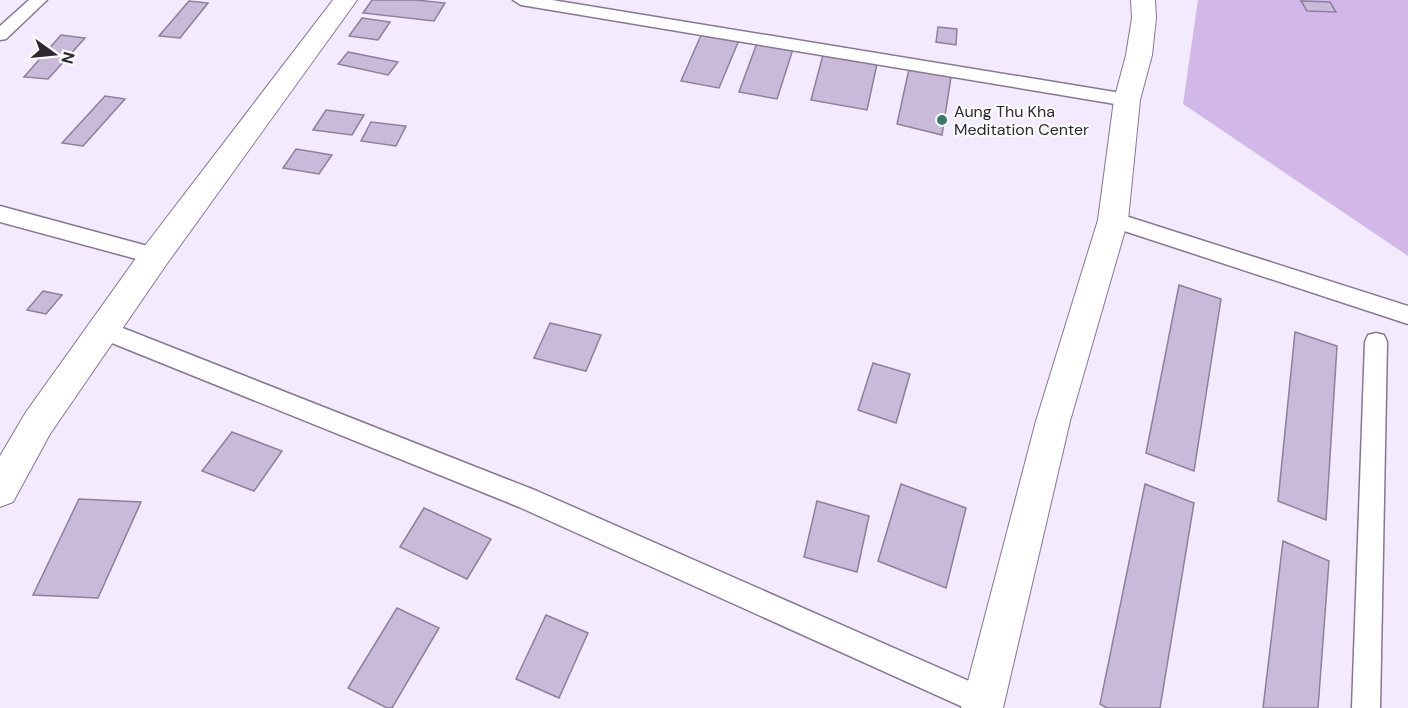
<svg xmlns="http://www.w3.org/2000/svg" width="1408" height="708" viewBox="0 0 1408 708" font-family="'DM Sans',sans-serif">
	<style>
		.green { fill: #d2b8e9 }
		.building { fill: #cabad9; stroke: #8e7f9c; stroke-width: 1.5 }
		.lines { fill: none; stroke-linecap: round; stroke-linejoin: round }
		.street-casing { stroke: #867793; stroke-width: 3 }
		.secondary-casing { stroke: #867793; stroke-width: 2 }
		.street { fill: #fff; fill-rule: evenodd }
		.secondary { fill: #fff; fill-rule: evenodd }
		.poi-dot { fill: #377a6b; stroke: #fbfbfb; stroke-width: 2 }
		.labels { text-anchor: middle; stroke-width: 4.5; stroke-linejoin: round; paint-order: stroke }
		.poi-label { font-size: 16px; fill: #2e2833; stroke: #fbfbfb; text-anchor: start }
	</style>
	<rect width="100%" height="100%" fill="#f3eafd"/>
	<path class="green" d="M 1198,0 L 1408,0 L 1408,256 L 1183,104 Z"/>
	<g class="building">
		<path d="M 372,0 L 416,0 L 445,3 L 434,21 L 363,13 Z"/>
		<path d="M 189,1 L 208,3 L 180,38 L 159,36 Z"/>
		<path d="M 1301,1 L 1330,2 L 1336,12 L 1307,11 Z"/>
		<path d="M 362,18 L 390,22 L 378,40 L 349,36 Z"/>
		<path d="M 938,27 L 957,29 L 956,45 L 936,42 Z"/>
		<path d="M 702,33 L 739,40 L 719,88 L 681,81 Z"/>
		<path d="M 61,35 L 85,38 L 48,79 L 24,77 Z"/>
		<path d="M 757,43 L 793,49 L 777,99 L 739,92 Z"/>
		<path d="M 348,52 L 398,62 L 388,75 L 338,64 Z"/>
		<path d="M 823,55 L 877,64 L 867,110 L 811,100 Z"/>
		<path d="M 909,69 L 951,77 L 942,135 L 897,124 Z"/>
		<path d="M 105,96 L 125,99 L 83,146 L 62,143 Z"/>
		<path d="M 326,110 L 364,115 L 352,135 L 313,130 Z"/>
		<path d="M 371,122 L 406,126 L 396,146 L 361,141 Z"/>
		<path d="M 296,149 L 332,155 L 319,174 L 283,168 Z"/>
		<path d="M 1179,285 L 1221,299 L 1194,471 L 1146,453 Z"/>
		<path d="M 43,291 L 62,295 L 46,314 L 27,310 Z"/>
		<path d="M 550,323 L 601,335 L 586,371 L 534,358 Z"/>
		<path d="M 1295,332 L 1337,346 L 1326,520 L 1278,501 Z"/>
		<path d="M 873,363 L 910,374 L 896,423 L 858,410 Z"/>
		<path d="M 232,432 L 282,451 L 254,491 L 202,471 Z"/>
		<path d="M 901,484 L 966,508 L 946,588 L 878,561 Z"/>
		<path d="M 1145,484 L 1194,503 L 1160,708 L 1107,708 L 1100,704 Z"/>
		<path d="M 79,499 L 141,502 L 98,598 L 33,595 Z"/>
		<path d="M 817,501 L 869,516 L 857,572 L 804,557 Z"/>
		<path d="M 424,508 L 491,539 L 467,579 L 400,547 Z"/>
		<path d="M 1283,541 L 1329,561 L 1318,708 L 1263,708 Z"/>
		<path d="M 397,608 L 439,628 L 392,708 L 387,708 L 348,688 Z"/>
		<path d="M 546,615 L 588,633 L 559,698 L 516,679 Z"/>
	</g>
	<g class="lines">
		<g class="street-casing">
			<g id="street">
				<path d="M 29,0 L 47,0 L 6,39 L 0,40 L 0,26 Z"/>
				<path d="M 513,0 L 552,0 L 1127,94 L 1133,96 L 1136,100 L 1133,104 L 1127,106 L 521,5 Z"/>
				<path d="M 0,206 L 155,248 L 162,250 L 165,256 L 162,262 L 155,264 L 0,222 Z"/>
				<path d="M 1113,212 L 1408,306 L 1408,324 L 1106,225 L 1103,220 L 1106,215 Z"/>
				<path d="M 105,321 L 537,491 L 994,692 L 998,702 L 996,708 L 965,708 L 519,507 L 97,337 L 94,330 L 97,323 Z"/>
				<path d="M 1376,333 L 1384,335 L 1387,342 L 1380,708 L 1352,708 L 1365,342 L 1368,335 Z"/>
			</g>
		</g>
		<g class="secondary-casing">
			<g id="secondary">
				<path d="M 333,0 L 357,0 L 166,265 L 50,434 L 13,502 L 0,507 L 0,456 L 26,412 L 144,247 Z"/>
				<path d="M 1131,0 L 1155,0 L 1156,18 L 1152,55 L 1140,100 L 1128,220 L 1070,421 L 1003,708 L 961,708 L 1036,421 L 1098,220 L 1114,100 L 1126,55 L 1132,18 Z"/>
			</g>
		</g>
		<use href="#street" class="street"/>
		<use href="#secondary" class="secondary"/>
	</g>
	<circle class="poi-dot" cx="942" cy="120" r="6"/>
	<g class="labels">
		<g class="poi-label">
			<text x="954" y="117">Aung Thu Kha<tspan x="954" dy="18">Meditation Center</tspan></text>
		</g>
	</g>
	<g transform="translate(54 54) rotate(105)" stroke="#fbfbfb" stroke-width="4.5" paint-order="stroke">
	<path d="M0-4.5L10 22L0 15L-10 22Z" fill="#2e2833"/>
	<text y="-9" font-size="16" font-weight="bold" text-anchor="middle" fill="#2e2833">N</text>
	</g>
</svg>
